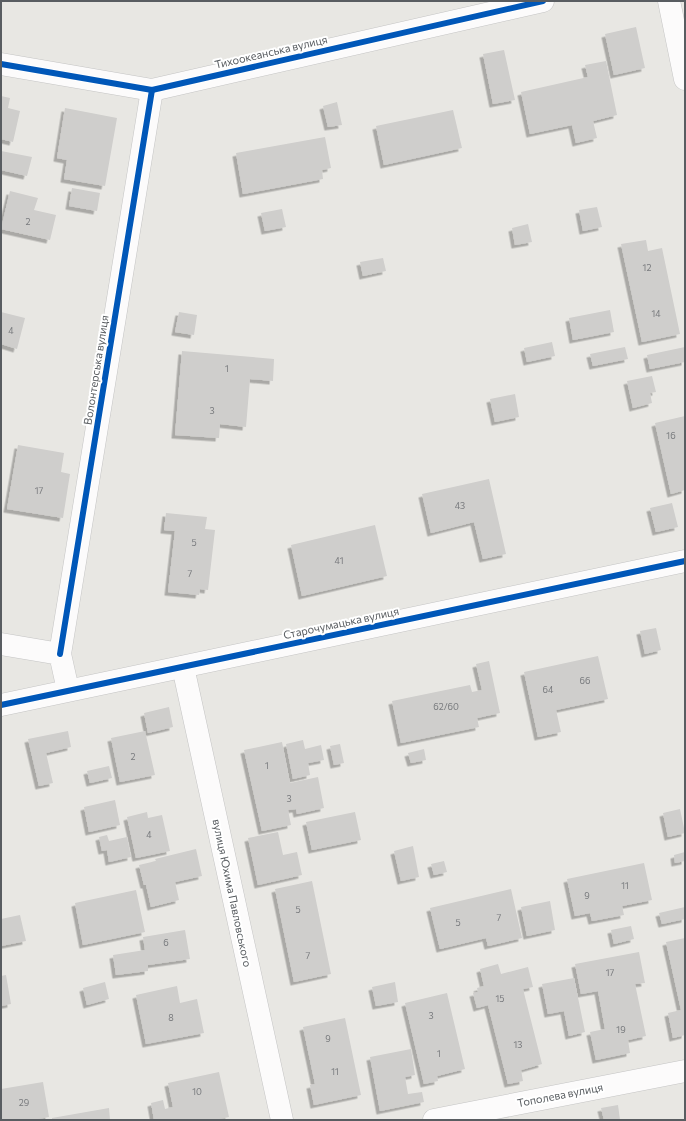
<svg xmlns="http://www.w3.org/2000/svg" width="686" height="1121" viewBox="0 0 686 1121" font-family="Commissioner,sans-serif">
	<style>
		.building { fill: #cfcecc; filter: url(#shadow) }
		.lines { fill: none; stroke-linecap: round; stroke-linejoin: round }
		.minor-casing { stroke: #c4c4c4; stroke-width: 23 }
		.minor { stroke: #fcfbfb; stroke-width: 22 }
		.cycleway-casing { stroke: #fff; stroke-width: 8 }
		.cycleway { stroke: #0057b8; stroke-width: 6 }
		.labels { text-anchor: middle; stroke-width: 4; stroke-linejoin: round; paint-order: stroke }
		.number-label { font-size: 9px; fill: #787a7d }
		.street-label { font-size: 11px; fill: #595d61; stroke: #fff }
	</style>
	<defs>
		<filter id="shadow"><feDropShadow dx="-3.5" dy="3.5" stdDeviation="0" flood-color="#0004"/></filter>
	</defs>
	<rect width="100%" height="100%" fill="#e8e7e3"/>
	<g class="building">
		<path d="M 636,27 L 645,68 L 614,75 L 605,34 Z"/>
		<path d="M 504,50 L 515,100 L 493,104 L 483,54 Z"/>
		<path d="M 606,61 L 617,115 L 593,121 L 597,138 L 576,143 L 572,125 L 530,134 L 521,92 L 588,77 L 585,65 Z"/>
		<path d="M 1,96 L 10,98 L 8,108 L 20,111 L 13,142 L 1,139 Z"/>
		<path d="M 337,102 L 342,125 L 328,127 L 323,106 Z"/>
		<path d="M 65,108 L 117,118 L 105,186 L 64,179 L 67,160 L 57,158 Z"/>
		<path d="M 453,110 L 462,148 L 384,165 L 376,126 Z"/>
		<path d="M 325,137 L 331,168 L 322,170 L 323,179 L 243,194 L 236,153 Z"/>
		<path d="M 1,151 L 32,157 L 27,176 L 1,170 Z"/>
		<path d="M 72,188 L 100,193 L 97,211 L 69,206 Z"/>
		<path d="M 10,191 L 38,198 L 34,210 L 56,215 L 50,240 L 1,229 Z"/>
		<path d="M 597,207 L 602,227 L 583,231 L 579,210 Z"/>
		<path d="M 282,209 L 286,227 L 265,231 L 261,213 Z"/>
		<path d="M 528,224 L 532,242 L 515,245 L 512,228 Z"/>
		<path d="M 646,240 L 648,251 L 662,248 L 680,334 L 642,342 L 621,244 Z"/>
		<path d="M 383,258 L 386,271 L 363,276 L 360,262 Z"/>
		<path d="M 610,310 L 614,332 L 573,340 L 569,318 Z"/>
		<path d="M 1,312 L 25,318 L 17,349 L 1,344 Z"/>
		<path d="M 179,312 L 197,315 L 194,335 L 175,332 Z"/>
		<path d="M 552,342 L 555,356 L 527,362 L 524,348 Z"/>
		<path d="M 625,347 L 628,359 L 593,366 L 590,354 Z"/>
		<path d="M 685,347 L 685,362 L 650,369 L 647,355 Z"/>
		<path d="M 182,351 L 274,359 L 273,381 L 250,379 L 246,427 L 220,424 L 219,438 L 175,435 Z"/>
		<path d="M 652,376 L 656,392 L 650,393 L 652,403 L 633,408 L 627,381 Z"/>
		<path d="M 515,394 L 519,417 L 495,422 L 490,399 Z"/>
		<path d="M 685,416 L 685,490 L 671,494 L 655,423 Z"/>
		<path d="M 18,445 L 64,453 L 61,472 L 70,474 L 63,518 L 7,509 Z"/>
		<path d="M 489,479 L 506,554 L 483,559 L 474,522 L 431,533 L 422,494 Z"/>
		<path d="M 672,503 L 678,527 L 656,532 L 650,508 Z"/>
		<path d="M 166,513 L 207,517 L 205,529 L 215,530 L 208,590 L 200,589 L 199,595 L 168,592 L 175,531 L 164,530 Z"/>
		<path d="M 375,525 L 387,576 L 302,596 L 291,545 Z"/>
		<path d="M 656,628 L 661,650 L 645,654 L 640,631 Z"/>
		<path d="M 598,656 L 608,699 L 556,710 L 561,732 L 538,737 L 524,672 Z"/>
		<path d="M 489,661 L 500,713 L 477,718 L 479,727 L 401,743 L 392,701 L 470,685 L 472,692 L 482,690 L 476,664 Z"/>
		<path d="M 169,707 L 173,727 L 148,733 L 144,713 Z"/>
		<path d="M 68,731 L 71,747 L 46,753 L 53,783 L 39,786 L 28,739 Z"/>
		<path d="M 145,731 L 155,775 L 120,782 L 111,738 Z"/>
		<path d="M 303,740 L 305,749 L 321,745 L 324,760 L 308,763 L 310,775 L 293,779 L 286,744 Z"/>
		<path d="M 282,742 L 290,783 L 318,777 L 324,808 L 297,814 L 296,809 L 288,810 L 291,825 L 262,831 L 244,750 Z"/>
		<path d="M 340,744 L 344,763 L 334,765 L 330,746 Z"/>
		<path d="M 424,749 L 426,760 L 411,763 L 408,753 Z"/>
		<path d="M 109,766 L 112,778 L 90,783 L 87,771 Z"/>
		<path d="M 115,800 L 120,825 L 89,832 L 84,807 Z"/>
		<path d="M 680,809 L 685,833 L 668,837 L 663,813 Z"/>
		<path d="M 147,812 L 148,818 L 162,815 L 170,851 L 136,858 L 127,817 Z"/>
		<path d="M 355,812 L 361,840 L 312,850 L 306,822 Z"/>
		<path d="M 278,832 L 283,855 L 297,852 L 302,875 L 258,885 L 248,838 Z"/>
		<path d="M 107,835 L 109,841 L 127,837 L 131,857 L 109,862 L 107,850 L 102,851 L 99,837 Z"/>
		<path d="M 413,846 L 419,877 L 401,881 L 394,851 Z"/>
		<path d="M 196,849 L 202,876 L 175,882 L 179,900 L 151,907 L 146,885 L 144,885 L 139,865 L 156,861 L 155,859 Z"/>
		<path d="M 685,852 L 685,861 L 675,863 L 674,855 Z"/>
		<path d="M 444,861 L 447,872 L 434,875 L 431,864 Z"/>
		<path d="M 644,863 L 652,900 L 622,906 L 624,915 L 592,921 L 590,913 L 575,916 L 567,879 Z"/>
		<path d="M 312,881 L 331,974 L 294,982 L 275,889 Z"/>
		<path d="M 511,889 L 522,938 L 488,946 L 486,938 L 440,949 L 430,908 Z"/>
		<path d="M 136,890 L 145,932 L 83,945 L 75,903 Z"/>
		<path d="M 550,901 L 555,930 L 527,936 L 521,907 Z"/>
		<path d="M 685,907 L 685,919 L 662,924 L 659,913 Z"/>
		<path d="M 20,915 L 26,941 L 1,946 L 1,919 Z"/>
		<path d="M 631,926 L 634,939 L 614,944 L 611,930 Z"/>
		<path d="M 185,930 L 190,959 L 148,965 L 148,971 L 116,975 L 113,955 L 145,950 L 143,937 Z"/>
		<path d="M 685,938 L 685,1035 L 673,1038 L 668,1013 L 681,1010 L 666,942 Z"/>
		<path d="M 639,952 L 645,983 L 635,984 L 646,1036 L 628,1040 L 630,1053 L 596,1060 L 590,1032 L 605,1029 L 598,991 L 581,994 L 575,964 Z"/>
		<path d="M 498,964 L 501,974 L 528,967 L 533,987 L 523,989 L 542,1064 L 521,1070 L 523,1081 L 508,1084 L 488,1005 L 477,1008 L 473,993 L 478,992 L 477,988 L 484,986 L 480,969 Z"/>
		<path d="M 6,975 L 11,1004 L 1,1006 L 1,976 Z"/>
		<path d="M 574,978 L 585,1032 L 569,1036 L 564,1011 L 548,1014 L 542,984 Z"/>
		<path d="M 105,982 L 109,999 L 87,1005 L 83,988 Z"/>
		<path d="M 395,982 L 398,1002 L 376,1006 L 372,987 Z"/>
		<path d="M 177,986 L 180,1003 L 197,999 L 204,1033 L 146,1044 L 136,995 Z"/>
		<path d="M 447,993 L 465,1069 L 437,1076 L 438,1081 L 424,1084 L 405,1003 Z"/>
		<path d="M 345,1018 L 361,1095 L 314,1105 L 310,1085 L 315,1084 L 303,1027 Z"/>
		<path d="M 411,1049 L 415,1075 L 405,1077 L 408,1094 L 422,1092 L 424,1102 L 380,1111 L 370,1057 Z"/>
		<path d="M 219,1072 L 229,1117 L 215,1120 L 154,1120 L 151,1103 L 163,1100 L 165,1109 L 173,1107 L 168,1083 Z"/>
		<path d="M 43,1082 L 49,1117 L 33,1120 L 1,1120 L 1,1089 Z"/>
		<path d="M 618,1105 L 620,1120 L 604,1120 L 601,1108 Z"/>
		<path d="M 109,1108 L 110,1120 L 52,1120 L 52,1118 Z"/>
	</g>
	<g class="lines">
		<g class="minor-casing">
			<g id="minor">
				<path d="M 669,1 L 685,79"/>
				<path d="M 1,64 L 152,90 L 543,1"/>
				<path d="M 1,644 L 60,654 L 68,690"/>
				<path d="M 60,654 L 152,90"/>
				<path d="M 183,667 L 282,1120"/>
				<path d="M 1,705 L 685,561"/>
				<path d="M 434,1120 L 685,1071"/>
			</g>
		</g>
		<use href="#minor" class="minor"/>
		<g class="cycleway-casing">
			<g id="cycleway">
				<path d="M 1,64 L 152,90 L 543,1"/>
				<path d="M 60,654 L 152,90"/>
				<path d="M 1,705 L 685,561"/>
			</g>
		</g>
		<use href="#cycleway" class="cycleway"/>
	</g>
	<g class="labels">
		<g class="number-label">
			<text x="28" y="225">2</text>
			<text x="647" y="271">12</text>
			<text x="656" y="317">14</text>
			<text x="11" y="334">4</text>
			<text x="227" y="372">1</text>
			<text x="212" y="414">3</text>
			<text x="671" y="439">16</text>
			<text x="39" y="494">17</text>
			<text x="460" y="509">43</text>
			<text x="194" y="546">5</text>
			<text x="339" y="564">41</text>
			<text x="190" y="577">7</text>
			<text x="585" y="684">66</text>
			<text x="548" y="693">64</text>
			<text x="446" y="710">62/60</text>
			<text x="133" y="760">2</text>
			<text x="267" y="769">1</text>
			<text x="289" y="802">3</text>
			<text x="149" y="838">4</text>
			<text x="625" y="889">11</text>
			<text x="587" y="899">9</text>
			<text x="298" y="913">5</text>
			<text x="499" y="921">7</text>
			<text x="458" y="926">5</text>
			<text x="166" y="946">6</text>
			<text x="308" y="959">7</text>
			<text x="610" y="976">17</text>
			<text x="500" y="1002">15</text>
			<text x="431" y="1019">3</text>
			<text x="171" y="1021">8</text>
			<text x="621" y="1033">19</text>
			<text x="328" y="1042">9</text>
			<text x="518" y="1048">13</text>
			<text x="439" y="1057">1</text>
			<text x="335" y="1075">11</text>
			<text x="197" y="1095">10</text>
			<text x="24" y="1106">29</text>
		</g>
		<g class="street-label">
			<text transform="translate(271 52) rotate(-13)" y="4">Тихоокеанська вулиця</text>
			<text transform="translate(96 370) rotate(-81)" y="4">Волонтерська вулиця</text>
			<text transform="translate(341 623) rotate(-12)" y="4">Старочумацька вулиця</text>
			<text transform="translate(232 893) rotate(78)" y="4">вулиця Юхима Павловського</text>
			<text transform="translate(560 1095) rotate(-11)" y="4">Тополева вулиця</text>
		</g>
	</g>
	<rect width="686" height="1121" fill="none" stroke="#595d61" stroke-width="4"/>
</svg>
